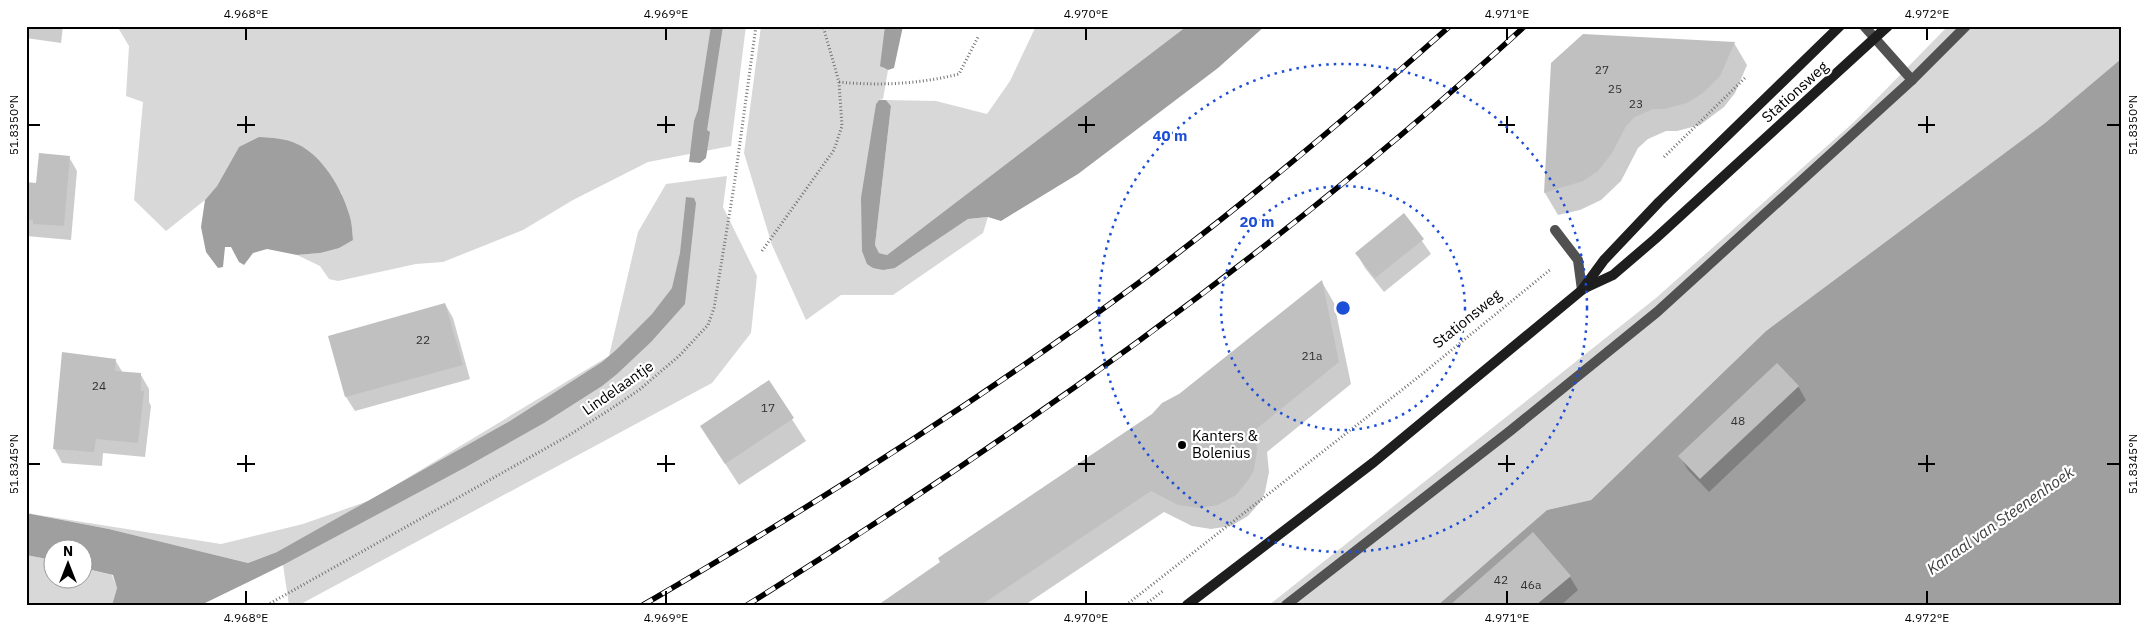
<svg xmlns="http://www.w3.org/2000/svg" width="2147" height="631" viewBox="0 0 2147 631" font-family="'IBM Plex Sans',sans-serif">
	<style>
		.green { fill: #d8d8d8 }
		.water { fill: #9f9f9f }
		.shadow { fill: #0003 }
		.building { fill: #c0c0c0 }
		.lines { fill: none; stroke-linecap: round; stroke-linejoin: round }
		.path { stroke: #737373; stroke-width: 3; stroke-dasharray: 1 2.5; stroke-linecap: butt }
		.lane { stroke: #515151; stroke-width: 10 }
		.street { stroke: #515151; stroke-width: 10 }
		.secondary { stroke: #1e1e1e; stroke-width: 10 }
		.rail-casing { stroke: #000; stroke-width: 5.5 }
		.rail { stroke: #fff; stroke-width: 4; stroke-dasharray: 11; stroke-linecap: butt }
		.ticks { fill: none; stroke: #000; stroke-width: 2 }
		.ring { fill: none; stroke: #1d4ed8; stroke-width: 2.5; stroke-dasharray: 2.5 5 }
		.poi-dot { fill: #000; stroke: #fff; stroke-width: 2 }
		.labels { text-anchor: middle; stroke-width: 4.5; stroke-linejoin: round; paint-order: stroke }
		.number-label { font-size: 12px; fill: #303030 }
		.street-label { font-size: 15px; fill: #000; stroke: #fff }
		.poi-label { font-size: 15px; fill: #000; stroke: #fff; text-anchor: start }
		.water-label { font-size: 16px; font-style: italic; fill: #404040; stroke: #fff }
		.centre { fill: #1d4ed8; stroke: #fff; stroke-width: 2.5 }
		.ring-label { font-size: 15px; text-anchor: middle; font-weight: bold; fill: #1d4ed8; stroke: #fff; stroke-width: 4.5; stroke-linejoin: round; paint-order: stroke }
		.neatline { fill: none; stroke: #000; stroke-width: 2 }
		.ticks-label { font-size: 12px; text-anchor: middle; fill: #000 }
	</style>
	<rect width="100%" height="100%" fill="#fff"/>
	<g class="green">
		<path d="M 117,26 L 746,26 L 731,146 L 648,162 L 573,200 L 523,230 L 443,262 L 416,264 L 338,281 L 329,279 L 320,266 L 297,255 L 320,253 L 342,194 L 314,156 L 239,147 L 217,186 L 205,200 L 166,231 L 134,200 L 143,102 L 126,96 L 129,46 Z"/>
		<path d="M 761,26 L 887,26 L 883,68 L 888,70 L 883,99 L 879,100 L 876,104 L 862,251 L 895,268 L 968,219 L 988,217 L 983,233 L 893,295 L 841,295 L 806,320 L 772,245 L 744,153 Z"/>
		<path d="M 1036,26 L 1187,26 L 887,255 L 879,253 L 875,245 L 891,106 L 886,100 L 936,101 L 987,114 L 1010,81 Z"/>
		<path d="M 1948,26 L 2121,26 L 2121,59 L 2045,123 L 1766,331 L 1591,500 L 1547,510 L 1438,605 L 1269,605 L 1656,298 L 1854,122 Z"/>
		<path d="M 727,176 L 723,207 L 757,276 L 751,333 L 712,383 L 299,605 L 289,605 L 283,565 L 277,552 L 248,563 L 109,529 L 26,513 L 221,544 L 303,524 L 371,500 L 609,356 L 638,232 L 666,184 Z"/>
		<path d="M 26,555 L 52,560 L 52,578 L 82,578 L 83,568 L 112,575 L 117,588 L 112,605 L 26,605 Z"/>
	</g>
	<g class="water">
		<path d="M 711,26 L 723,26 L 707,130 L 710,132 L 706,158 L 700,163 L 689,162 L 694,121 L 698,110 Z"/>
		<path d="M 885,26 L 903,26 L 894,68 L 888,70 L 880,66 Z"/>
		<path d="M 1187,26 L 1265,26 L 1218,68 L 1078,174 L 1001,221 L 988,217 L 968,219 L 895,268 L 883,270 L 873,268 L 867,264 L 862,251 L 861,198 L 876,104 L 879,100 L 886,100 L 891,106 L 875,245 L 879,253 L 887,255 Z"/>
		<path d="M 2121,59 L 2121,605 L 1438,605 L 1547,510 L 1591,500 L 1766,331 L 2045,123 Z"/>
		<path d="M 259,137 C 272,138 285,138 297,144 C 322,155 342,189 349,214 C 352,222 352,232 353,240 L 339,248 L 320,253 L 297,255 L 267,249 L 253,253 L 244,265 L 239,262 L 231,247 L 225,247 L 223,267 L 218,268 L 206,252 L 201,227 L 205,200 L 217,186 L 239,147 Z"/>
		<path d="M 686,197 L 694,198 L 696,203 L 685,304 L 651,342 L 617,374 L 602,386 L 544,423 L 466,467 L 283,565 L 201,605 L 112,605 L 117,588 L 113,575 L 83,568 L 82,548 L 52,548 L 52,560 L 26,555 L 26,513 L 109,529 L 248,563 L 277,552 L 510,421 L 602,362 L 616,350 L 652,314 L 672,288 L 680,253 Z"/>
	</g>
	<g class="shadow">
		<path d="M 26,26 L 63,26 L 61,43 L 26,38 Z"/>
		<path d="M 1734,43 L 1747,65 L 1735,93 L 1724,107 L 1700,125 L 1677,131 L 1666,131 L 1648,139 L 1638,148 L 1621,181 L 1601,200 L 1580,210 L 1558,215 L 1545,193 L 1552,63 Z"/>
		<path d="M 69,157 L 77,171 L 71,240 L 26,236 L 26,183 L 37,184 Z"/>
		<path d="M 1404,215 L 1431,254 L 1384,292 L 1365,268 L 1357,254 Z"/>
		<path d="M 1322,282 L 1334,303 L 1351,384 L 1267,452 L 1269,472 L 1265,492 L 1261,501 L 1248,516 L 1231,526 L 1211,529 L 1192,526 L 1164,512 L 1025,605 L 880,605 L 1180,395 Z"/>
		<path d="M 445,304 L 453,318 L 470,379 L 355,411 L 346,397 L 330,337 Z"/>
		<path d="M 115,360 L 123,373 L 141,375 L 149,389 L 149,402 L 151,406 L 145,457 L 103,453 L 102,466 L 62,463 L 54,448 Z"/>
		<path d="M 768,382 L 806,441 L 739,485 L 715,448 Z"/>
		<path d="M 1798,386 L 1806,400 L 1709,492 L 1688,470 L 1680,456 Z"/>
		<path d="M 1532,534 L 1570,577 L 1578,590 L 1561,605 L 1451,605 Z"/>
	</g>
	<g class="building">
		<path d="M 1583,34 L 1735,42 L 1720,76 L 1703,93 L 1687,103 L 1664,109 L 1653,109 L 1635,117 L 1626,126 L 1612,153 L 1598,171 L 1583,181 L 1544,193 L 1551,63 Z"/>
		<path d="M 39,153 L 70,156 L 64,226 L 33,224 L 33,220 L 26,219 L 26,182 L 36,183 Z"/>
		<path d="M 1404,213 L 1424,239 L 1375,278 L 1355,253 Z"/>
		<path d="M 1322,280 L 1339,362 L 1255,430 L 1257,450 L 1254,470 L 1249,479 L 1236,495 L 1218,505 L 1199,508 L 1178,505 L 1151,491 L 981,605 L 878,605 L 940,562 L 938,558 L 1152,414 L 1162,403 L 1179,394 Z"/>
		<path d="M 445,303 L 463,365 L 345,397 L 328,336 Z"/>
		<path d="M 62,352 L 116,359 L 115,371 L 141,373 L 141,391 L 144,391 L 138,443 L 96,439 L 94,452 L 53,449 Z"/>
		<path d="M 1777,363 L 1799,386 L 1700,479 L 1678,456 Z"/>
		<path d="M 769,380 L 794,418 L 725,464 L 700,426 Z"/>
		<path d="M 1533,532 L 1571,576 L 1536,605 L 1450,605 Z"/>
	</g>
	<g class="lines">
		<g class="path">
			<path d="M 839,82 C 879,86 920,84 959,74 L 978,37"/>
			<path d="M 1664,157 L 1745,78"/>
			<path d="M 762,251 L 834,150 L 842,126 L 839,82 L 823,26"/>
			<path d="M 267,605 L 566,437 L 606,412 L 639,390 L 679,356 L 708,325 L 714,308 L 734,186 L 756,26"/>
			<path d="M 1126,605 L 1421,375 L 1551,269"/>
			<path d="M 1145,605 L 1164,590"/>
		</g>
		<path class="lane" d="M 1555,230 L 1578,260 L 1582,290"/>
		<g class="street">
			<path d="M 1912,80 L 1966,26"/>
			<path d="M 1286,605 L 1510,431 L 1657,312 L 1912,80 L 1864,26"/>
		</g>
		<g class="secondary">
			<path d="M 1585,288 L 1613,275 L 1655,239 L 1888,26"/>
			<path d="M 1187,605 L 1374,462 L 1582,290 L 1604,260 L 1659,202 L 1840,26"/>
		</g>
		<g class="rail-casing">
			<g id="rail">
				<path d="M 643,605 C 813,506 979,401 1137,284 C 1246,203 1349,116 1450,26"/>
				<path d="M 747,605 C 1020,435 1287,244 1525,26"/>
			</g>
		</g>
		<use href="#rail" class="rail"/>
	</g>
	<path class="ticks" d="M 246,28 L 246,40M 666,28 L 666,40M 1086,28 L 1086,40M 1507,28 L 1507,40M 1927,28 L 1927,40M 246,116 L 246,133M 666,116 L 666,133M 1086,116 L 1086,133M 1507,116 L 1507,133M 1927,116 L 1927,133M 28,125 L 40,125M 237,125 L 255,125M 657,125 L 675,125M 1078,125 L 1095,125M 1498,125 L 1515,125M 1918,125 L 1935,125M 2107,125 L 2120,125M 246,455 L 246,472M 666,455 L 666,472M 1086,455 L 1086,472M 1507,455 L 1507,472M 1927,455 L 1927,472M 28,464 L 40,464M 237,464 L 255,464M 657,464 L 675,464M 1078,464 L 1095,464M 1498,464 L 1515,464M 1918,464 L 1935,464M 2107,464 L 2120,464M 246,591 L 246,604M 666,591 L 666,604M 1086,591 L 1086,604M 1507,591 L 1507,604M 1927,591 L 1927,604"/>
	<g class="ring">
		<circle cx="1343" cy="308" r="122"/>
		<circle cx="1343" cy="308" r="244"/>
	</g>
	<circle class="poi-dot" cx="1182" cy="445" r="5"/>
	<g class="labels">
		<g class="number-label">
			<text x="1602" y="74">27</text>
			<text x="1615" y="93">25</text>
			<text x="1636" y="108">23</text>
			<text x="423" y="344">22</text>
			<text x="1312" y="360">21a</text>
			<text x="99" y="390">24</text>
			<text x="768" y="412">17</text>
			<text x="1738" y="425">48</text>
			<text x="1501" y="584">42</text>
			<text x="1531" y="589">46a</text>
		</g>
		<g class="street-label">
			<text transform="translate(1795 92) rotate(-42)" y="5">Stationsweg</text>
			<text transform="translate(1467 319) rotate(-39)" y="5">Stationsweg</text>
			<text transform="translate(618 388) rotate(-35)" y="5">Lindelaantje</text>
		</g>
		<g class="poi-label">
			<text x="1192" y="441">Kanters &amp;<tspan x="1192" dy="17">Bolenius</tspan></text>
		</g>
		<g class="water-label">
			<text transform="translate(2000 520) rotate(-35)" y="6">Kanaal van Steenenhoek</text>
		</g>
	</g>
	<circle cx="1343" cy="308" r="8" class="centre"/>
	<g class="ring-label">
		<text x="1170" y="141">40 m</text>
		<text x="1257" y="227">20 m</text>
	</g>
	<rect width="2147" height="631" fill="none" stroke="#ffffff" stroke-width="55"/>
	<g transform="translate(68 564)"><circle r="24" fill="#ffffff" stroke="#999999"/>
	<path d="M0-4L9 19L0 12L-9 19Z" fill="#000000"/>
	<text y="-8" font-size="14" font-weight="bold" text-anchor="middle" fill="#000000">N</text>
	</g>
	<rect x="28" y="28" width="2092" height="576" class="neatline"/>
	<g class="ticks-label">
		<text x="246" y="18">4.968°E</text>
		<text x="666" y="18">4.969°E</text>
		<text x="1086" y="18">4.970°E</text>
		<text x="1507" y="18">4.971°E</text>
		<text x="1927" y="18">4.972°E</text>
		<text transform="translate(14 125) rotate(-90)" y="4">51.8350°N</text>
		<text transform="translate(2133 125) rotate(-90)" y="4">51.8350°N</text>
		<text transform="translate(14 464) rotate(-90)" y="4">51.8345°N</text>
		<text transform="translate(2133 464) rotate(-90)" y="4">51.8345°N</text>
		<text x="246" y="622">4.968°E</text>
		<text x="666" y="622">4.969°E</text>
		<text x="1086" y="622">4.970°E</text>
		<text x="1507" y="622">4.971°E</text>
		<text x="1927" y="622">4.972°E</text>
	</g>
</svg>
